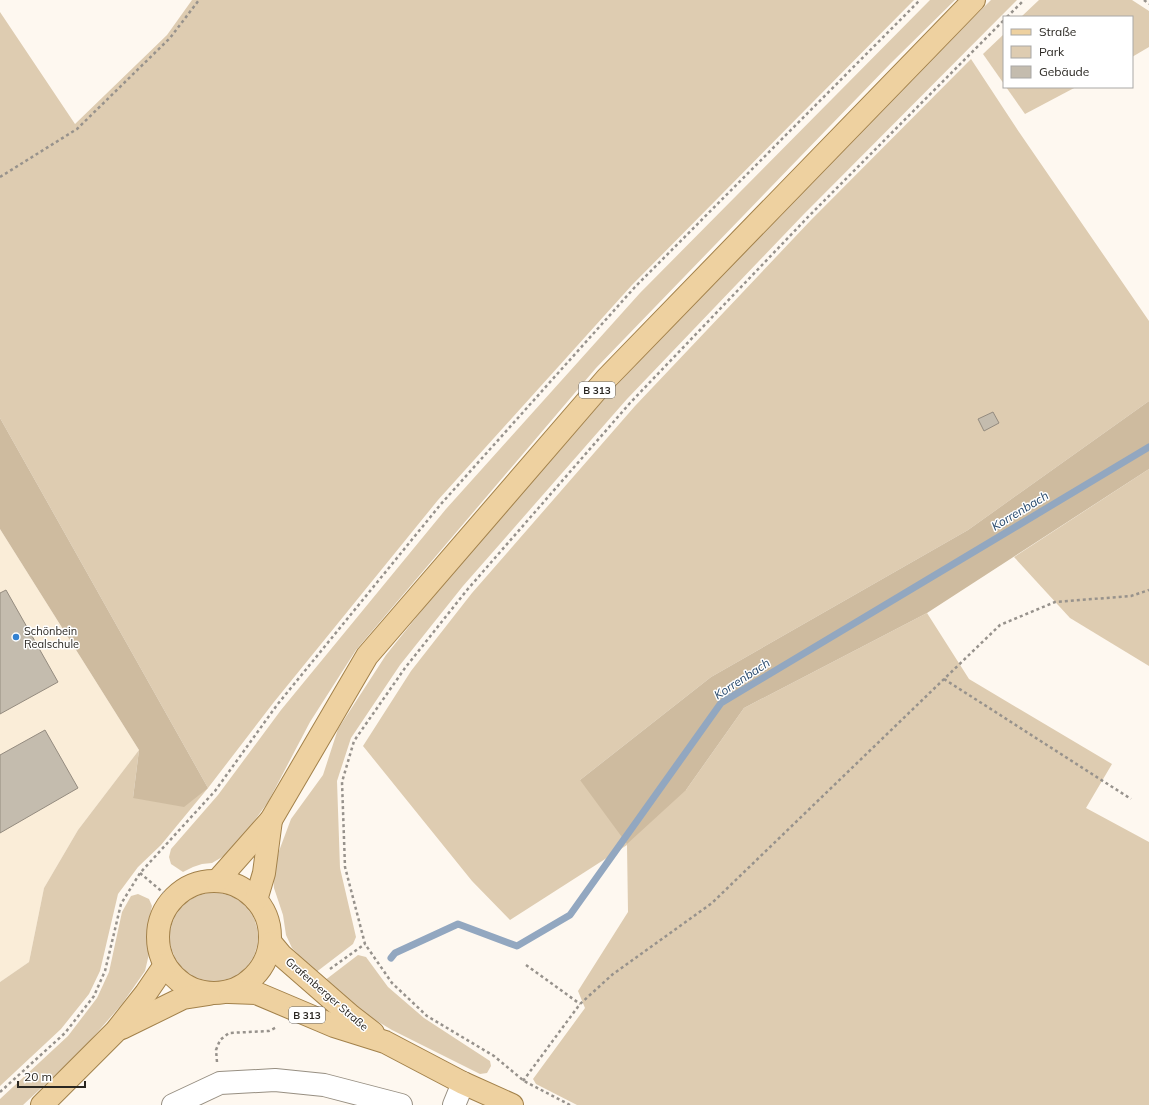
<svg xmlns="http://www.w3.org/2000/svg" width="1149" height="1105" viewBox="0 0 1149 1105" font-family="Mulish,sans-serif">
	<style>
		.built { fill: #faedd8 }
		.green { fill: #deccb1 }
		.forest { fill: #cebb9f }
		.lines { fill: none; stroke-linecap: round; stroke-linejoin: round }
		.stream { stroke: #92a7c0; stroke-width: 7 }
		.building { fill: #c4bcae; stroke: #948b7f }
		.minor-casing { stroke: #978f82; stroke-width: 24 }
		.major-casing { stroke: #a2814a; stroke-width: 24 }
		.path { stroke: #97928c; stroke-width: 2.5; stroke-dasharray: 3 3; stroke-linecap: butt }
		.minor { stroke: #fff; stroke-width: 22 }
		.major { stroke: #eed1a0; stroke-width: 22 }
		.poi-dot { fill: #3281d1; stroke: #fff; stroke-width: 1.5 }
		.labels { text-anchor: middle; stroke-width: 3; stroke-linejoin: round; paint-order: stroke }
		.shield { fill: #fff; stroke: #696764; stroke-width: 1 }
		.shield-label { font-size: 10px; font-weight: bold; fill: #292621 }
		.poi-label { font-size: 11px; fill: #292621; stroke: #fff; text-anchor: start }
		.street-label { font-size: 11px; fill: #292621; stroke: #fff }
		.water-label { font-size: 12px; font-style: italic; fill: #26486c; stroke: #fff }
	</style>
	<rect width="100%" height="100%" fill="#fef8f0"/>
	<path class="built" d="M 0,529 L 139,750 L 78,830 L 44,888 L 29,962 L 0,982 Z"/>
	<g class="green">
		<path d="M 192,0 L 914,0 L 632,285 L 438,500 L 274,702 L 208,788 L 161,845 L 138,867 L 118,894 L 100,971 L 89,994 L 61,1029 L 0,1086 L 0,982 L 29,962 L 44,888 L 78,830 L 139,750 L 133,798 L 208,788 L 0,418 L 0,12 L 75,124 L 167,35 Z"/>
		<path d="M 930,0 L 955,0 L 890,64 L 596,368 L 356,650 L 310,722 L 268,802 L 239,842 L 229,853 L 212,863 L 202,864 L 193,867 L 183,872 L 171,864 L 169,857 L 171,849 L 218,795 L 281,710 L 446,509 L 640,293 Z"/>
		<path d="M 991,0 L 1017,0 L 804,214 L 627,399 L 463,586 L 400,665 L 351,738 L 337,781 L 340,868 L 356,937 L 353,944 L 315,973 L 292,948 L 286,935 L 283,915 L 274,888 L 273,874 L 279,851 L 291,819 L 323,775 L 338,729 L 386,655 L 451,574 L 614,388 L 792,199 Z"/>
		<path d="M 1039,0 L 1132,0 L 1149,11 L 1149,47 L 1132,57 L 1132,17 L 1021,17 Z"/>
		<path d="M 1004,34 L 1004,84 L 983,54 Z"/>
		<path d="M 971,59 L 1019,132 L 1149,321 L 1149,401 L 968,530 L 711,677 L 580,780 L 686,790 L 744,708 L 927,613 L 969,679 L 1112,764 L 1086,808 L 1149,842 L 1149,1105 L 577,1105 L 536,1084 L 533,1079 L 585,1008 L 578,991 L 628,912 L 627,845 L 510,920 L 472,881 L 363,746 L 411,671 L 472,593 L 635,406 L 811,220 Z"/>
		<path d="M 1006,87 L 1076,87 L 1025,114 Z"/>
		<path d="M 1149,469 L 1149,666 L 1070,618 L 1014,557 Z"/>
		<circle cx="214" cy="937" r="44"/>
		<path d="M 138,894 L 149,899 L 152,906 L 148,925 L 149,954 L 145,971 L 122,1004 L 82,1050 L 23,1105 L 0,1105 L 0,1099 L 68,1036 L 97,998 L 109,972 L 122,912 L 131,896 Z"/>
		<path d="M 358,955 L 366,957 L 388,987 L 424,1018 L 490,1061 L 491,1066 L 487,1073 L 480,1074 L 392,1030 L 362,1012 L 324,981 Z"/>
	</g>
	<g class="forest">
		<path d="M 1149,401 L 1149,469 L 927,613 L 744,708 L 686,790 L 627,844 L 580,780 L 711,677 L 968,530 Z"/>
		<path d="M 0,418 L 208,788 L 184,807 L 133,798 L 139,750 L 0,529 Z"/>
	</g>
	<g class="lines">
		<path class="stream" d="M 391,958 L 395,953 L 458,924 L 517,946 L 570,915 L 721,703 L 1149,447"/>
	</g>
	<g class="building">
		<path d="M 993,412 L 999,423 L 984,431 L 978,419 Z"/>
		<path d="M 6,590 L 58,682 L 0,714 L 0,593 Z"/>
		<path d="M 45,730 L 78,788 L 0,833 L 0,755 Z"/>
	</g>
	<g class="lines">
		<g class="minor-casing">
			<g id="minor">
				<path d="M 173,1105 L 220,1083 L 275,1080 L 324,1085 L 401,1105"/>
				<path d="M 454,1105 L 463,1083"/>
			</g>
		</g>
		<g class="major-casing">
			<g id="major">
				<circle cx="214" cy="937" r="56"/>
				<path d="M 217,881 L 271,820 L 367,656 L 607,378 L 974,0"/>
				<path d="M 256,900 L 264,873 L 271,820"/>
				<path d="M 271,943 L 281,955 L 351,1016 L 373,1033"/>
				<path d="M 229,992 L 256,993 L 334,1026 L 385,1042 L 463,1083 L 512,1105"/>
				<path d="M 122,1028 L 183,998 L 209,994"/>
				<path d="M 42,1105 L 116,1031 L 146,993 L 165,965"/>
			</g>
		</g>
		<g class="path">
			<path d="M 1144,0 L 1149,4"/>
			<path d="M 1007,17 L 1024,0"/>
			<path d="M 0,177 L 77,129 L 170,38 L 199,0"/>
			<path d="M 944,679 L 1131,799"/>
			<path d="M 140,873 L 172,900"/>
			<path d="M 526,965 L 580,1004"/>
			<path d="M 330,969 L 365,944"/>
			<path d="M 217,1062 L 216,1050 L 220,1040 L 229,1033 L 269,1031 L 277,1027"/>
			<path d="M 523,1081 L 580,1004 L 613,974 L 712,903 L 1000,625 L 1055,602 L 1131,596 L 1149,590"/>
			<path d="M 0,1092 L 65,1033 L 94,996 L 105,971 L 121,904 L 140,873 L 215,791 L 277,705 L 441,504 L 635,287 L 920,0"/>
			<path d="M 570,1105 L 524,1081 L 494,1056 L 427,1016 L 392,983 L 365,944 L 345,867 L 342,782 L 354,741 L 405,668 L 467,590 L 630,403 L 808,217 L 1004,20"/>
		</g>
		<use href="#minor" class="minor"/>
		<use href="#major" class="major"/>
	</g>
	<circle class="poi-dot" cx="16" cy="637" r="4"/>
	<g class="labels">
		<g class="shield">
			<rect x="579" y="382" width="36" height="16" rx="3"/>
			<rect x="289" y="1007" width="36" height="16" rx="3"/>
		</g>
		<g class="shield-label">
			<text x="597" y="394">B 313</text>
			<text x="307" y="1019">B 313</text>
		</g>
		<g class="poi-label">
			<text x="24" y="635">Schönbein<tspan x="24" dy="13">Realschule</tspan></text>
		</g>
		<g class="street-label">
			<text transform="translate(327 994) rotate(41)" y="4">Grafenberger Straße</text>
		</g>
		<g class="water-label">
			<text transform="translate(1020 511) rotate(-31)" y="4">Korrenbach</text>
			<text transform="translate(742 679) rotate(-33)" y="4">Korrenbach</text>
		</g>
	</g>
	<rect x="1003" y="16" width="130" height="72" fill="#ffffff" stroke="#a9a8a6"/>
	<rect x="1011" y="29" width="20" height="6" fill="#eed1a0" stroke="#a9a8a6"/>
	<text x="1039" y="36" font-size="12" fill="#292621">Straße</text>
	<rect x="1011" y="46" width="20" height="12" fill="#deccb1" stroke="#a9a8a6"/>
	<text x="1039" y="56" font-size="12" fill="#292621">Park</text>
	<rect x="1011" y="66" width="20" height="12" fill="#c4bcae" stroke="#a9a8a6"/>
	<text x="1039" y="76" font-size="12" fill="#292621">Gebäude</text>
	<path d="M18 1081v6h67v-6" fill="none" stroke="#292621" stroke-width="2"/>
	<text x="24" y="1081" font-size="12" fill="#292621" stroke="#ffffff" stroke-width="3" paint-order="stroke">20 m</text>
</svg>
